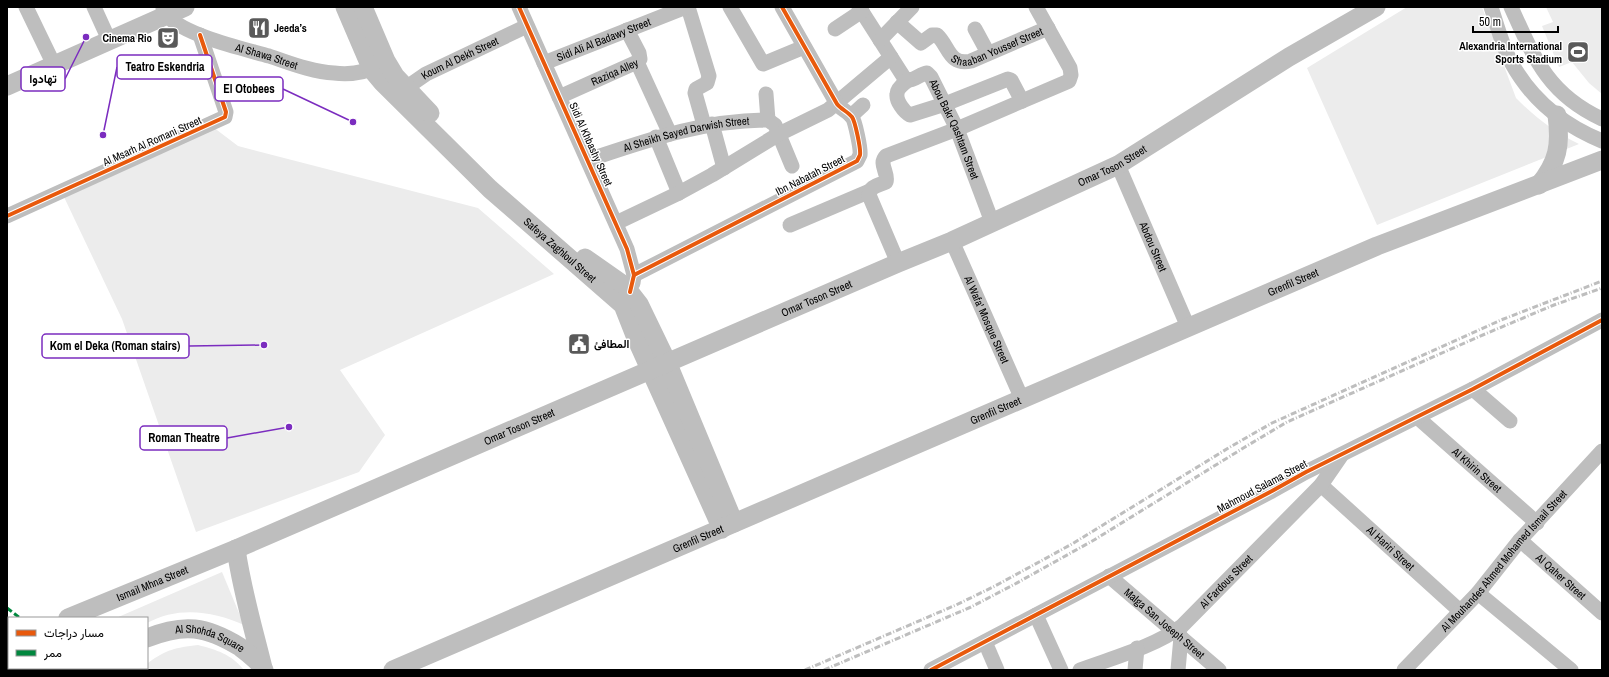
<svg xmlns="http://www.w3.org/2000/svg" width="1609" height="677" viewBox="0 0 1609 677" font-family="'Archivo Narrow',Vazirmatn,sans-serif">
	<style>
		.green { fill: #ececec }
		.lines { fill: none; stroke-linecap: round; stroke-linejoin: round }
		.minor { stroke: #bebebe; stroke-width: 15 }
		.major { stroke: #bebebe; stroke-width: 19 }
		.rail { stroke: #bebebe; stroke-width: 3; stroke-dasharray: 6 2 1 2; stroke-linecap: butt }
		.quiet { stroke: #00873e; stroke-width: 3; stroke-dasharray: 6 3; stroke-linecap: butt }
		.cycleway-casing { stroke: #fff; stroke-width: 6 }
		.cycleway { stroke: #e8590c; stroke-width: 4 }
		.labels { text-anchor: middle; stroke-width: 3; stroke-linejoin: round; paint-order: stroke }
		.poi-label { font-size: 11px; font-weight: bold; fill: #000; stroke: #fff; text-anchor: start }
		.street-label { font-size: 11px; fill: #000; stroke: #fff }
		.leader { fill: none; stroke: #7b2cbf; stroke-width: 1.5 }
		.callout-dot { fill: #7b2cbf; stroke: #fff; stroke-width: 1.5 }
		.callout { fill: #fff; stroke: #7b2cbf; stroke-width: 1.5 }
		.callout-label { font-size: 12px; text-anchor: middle; font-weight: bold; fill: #000 }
	</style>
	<rect width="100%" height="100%" fill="#fff"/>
	<g class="green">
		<path d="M 1407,7 L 1482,7 L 1516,98 C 1536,118 1554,132 1579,144 L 1377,225 L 1307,68 Z"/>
		<path d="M 1546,7 L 1602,7 L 1602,94 L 1589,83 L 1572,62 L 1559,67 L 1542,26 L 1553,22 Z"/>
		<path d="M 213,127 L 238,146 L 478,208 L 554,274 L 340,370 L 385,435 L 359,472 L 196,532 L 122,319 L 64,197 Z"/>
		<path d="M 222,572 L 244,625 C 213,611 178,606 147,623 L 147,618 L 116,618 Z"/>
		<path d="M 198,645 C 217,650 231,654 244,670 L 142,670 L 144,668 L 147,668 L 148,663 C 167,649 175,648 198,645 Z"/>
	</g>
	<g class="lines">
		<g class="minor">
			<path d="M 26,7 L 54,65"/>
			<path d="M 94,7 L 109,40"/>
			<path d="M 519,7 L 627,249 L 634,275 L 633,283"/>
			<path d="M 688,7 L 709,76 L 707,83 L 696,89 L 695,93 L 704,125"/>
			<path d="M 730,7 L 763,64 L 804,47"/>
			<path id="s1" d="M 859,7 L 905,79 C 913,83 919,74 927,73 L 931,77 L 957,129 L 992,222"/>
			<path d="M 1491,7 C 1497,25 1502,45 1511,62 C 1531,99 1563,125 1602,141"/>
			<path d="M 1511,7 C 1534,58 1548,94 1602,119"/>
			<path id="s2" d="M 163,8 C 164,10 165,14 167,16 C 187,36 241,48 269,56 C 290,63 312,72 334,73 C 351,75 366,73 381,64"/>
			<path id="s3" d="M 897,22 L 921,43 L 932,35 L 937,35 C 949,46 949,66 971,61 L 1048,28"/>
			<path d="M 835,29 L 862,11"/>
			<path d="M 975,29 L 988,53"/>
			<path d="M 880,40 L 912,7"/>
			<path d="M 637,62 L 670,134"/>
			<path id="s4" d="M 544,63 L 686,7"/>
			<path d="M 907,81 C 903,84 897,89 897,94 C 896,101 904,112 910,115 L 945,104 L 1008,79 L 1011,80 L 1022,101"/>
			<path d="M 766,94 L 768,120"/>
			<path id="s5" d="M 559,97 L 637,62 L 640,59 L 639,53 L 627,30"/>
			<path id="s6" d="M 403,99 L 413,83 L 426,74 L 527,26"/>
			<path d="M 851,116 L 863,105"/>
			<path d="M 712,124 L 724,168"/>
			<path d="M 656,137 L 679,193"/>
			<path id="s7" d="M 588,160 C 648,140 704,120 768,120 L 775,125 L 792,166"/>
			<path id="s8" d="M 1118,165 L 1188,327"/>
			<path d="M 7,216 L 225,117 L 226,112 L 200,35"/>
			<path d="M 616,223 L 679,193 L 712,175 L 779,134 L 828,110 L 891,57"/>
			<path d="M 790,225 L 870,191"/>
			<path id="s9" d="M 952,241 L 1022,399"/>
			<path d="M 898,263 L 869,195 C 871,185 878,186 886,182 C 889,173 878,164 886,156 L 957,129 L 1069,81 L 1071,75 L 1070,68 L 1036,7"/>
			<path d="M 634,275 L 857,161 C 858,159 859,157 860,155 C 861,149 855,121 852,117 C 848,112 841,109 837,104 L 782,7"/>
			<path d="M 1473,389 L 1510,421"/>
			<path id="s10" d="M 1417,417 L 1537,523"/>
			<path id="s11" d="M 1321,485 L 1460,611"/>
			<path id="s12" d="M 1520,540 L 1602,613"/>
			<path id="s13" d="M 1109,576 L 1219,670"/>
			<path d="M 1478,593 L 1571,670"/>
			<path d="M 1036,615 L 1061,670"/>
			<path d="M 985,642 L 997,670"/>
			<path d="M 931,670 L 1272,491 L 1306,472 L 1473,389 L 1602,320"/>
			<path id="s14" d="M 1080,670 C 1112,658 1154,647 1182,626 L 1321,485 L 1341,456"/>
			<path d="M 1135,670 L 1137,648"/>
			<path d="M 1178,670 L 1181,637"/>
			<path id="s15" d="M 1404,670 L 1478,593 L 1520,540 L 1602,451"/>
		</g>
		<g class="major">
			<path id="s16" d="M 345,7 L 372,70 L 382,82 L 490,189 L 623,305 L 636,338 L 722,529"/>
			<path d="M 363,7 L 386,61 L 395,76 L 430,113"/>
			<path d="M 7,86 L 185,7"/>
			<path d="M 1539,185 C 1558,162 1561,145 1557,115"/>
			<path d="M 585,258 L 625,286 L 639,304 L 667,362 L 734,523"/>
			<path d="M 236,549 C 242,591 253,627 263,668"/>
			<path id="s17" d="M 68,618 L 236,549 L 898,263 L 952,241 L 1118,165 L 1289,57 L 1376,7"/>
			<path id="s18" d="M 147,638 C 184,623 206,626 240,647 C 248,653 259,661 264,670"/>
			<path d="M 7,644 L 9,643"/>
			<path d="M 63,668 L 64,670"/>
			<path d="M 116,670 L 117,668"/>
			<path id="s19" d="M 393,670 L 1377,246 L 1602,160"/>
		</g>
		<g class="rail">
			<path d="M 805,670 L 956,605 L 995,586 L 1072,544 L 1230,447 L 1272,423 L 1501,320 L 1602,281"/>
			<path d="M 824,670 L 971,607 L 1015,584 L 1094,540 L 1245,447 L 1287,422 L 1478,337 L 1554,305 L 1602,288"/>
		</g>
		<path class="quiet" d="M 7,608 L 20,618"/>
		<g class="cycleway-casing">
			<g id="cycleway">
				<path d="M 519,7 L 627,249 L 634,275 L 630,292"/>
				<path d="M 7,216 L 225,117 L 226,112 L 200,35"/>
				<path d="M 634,275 L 857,161 C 858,159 859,157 860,155 C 861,149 855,121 852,117 C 848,112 841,109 837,104 L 782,7"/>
				<path d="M 931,670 L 1272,491 L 1306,472 L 1473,389 L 1602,320"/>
			</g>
		</g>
		<use href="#cycleway" class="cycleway"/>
	</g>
	<defs>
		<g id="restaurant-square" transform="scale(1.15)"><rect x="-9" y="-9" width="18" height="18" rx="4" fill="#595959" stroke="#fff"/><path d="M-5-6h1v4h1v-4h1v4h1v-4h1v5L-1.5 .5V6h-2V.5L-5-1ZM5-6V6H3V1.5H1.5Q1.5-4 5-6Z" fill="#fff"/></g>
		<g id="theatre-square" transform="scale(1.15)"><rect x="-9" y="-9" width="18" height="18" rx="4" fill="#595959" stroke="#fff"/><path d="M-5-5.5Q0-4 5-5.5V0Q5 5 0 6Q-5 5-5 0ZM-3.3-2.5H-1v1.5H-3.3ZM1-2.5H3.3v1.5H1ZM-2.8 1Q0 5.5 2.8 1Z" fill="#fff"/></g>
		<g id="stadium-square" transform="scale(1.15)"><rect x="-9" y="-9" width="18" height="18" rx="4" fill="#595959" stroke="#fff"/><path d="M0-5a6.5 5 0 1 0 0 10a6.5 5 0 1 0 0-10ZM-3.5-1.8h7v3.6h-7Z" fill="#fff"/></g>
		<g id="civic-square" transform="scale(1.15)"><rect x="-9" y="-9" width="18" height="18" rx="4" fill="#595959" stroke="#fff"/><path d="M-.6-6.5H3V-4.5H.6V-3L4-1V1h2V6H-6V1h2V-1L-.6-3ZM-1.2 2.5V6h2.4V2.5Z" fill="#fff"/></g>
	</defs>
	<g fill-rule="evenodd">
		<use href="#restaurant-square" x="259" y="28"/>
		<use href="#theatre-square" x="168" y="38"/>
		<use href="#stadium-square" x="1578" y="52"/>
		<use href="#civic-square" x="579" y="344"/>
	</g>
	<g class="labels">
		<g class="poi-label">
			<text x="274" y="32">Jeeda’s</text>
			<text x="152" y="42" text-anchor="end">Cinema Rio</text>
			<text x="1562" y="50" text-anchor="end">Alexandria International<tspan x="1562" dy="13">Sports Stadium</tspan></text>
			<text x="594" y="348">المطافئ</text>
		</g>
		<g class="street-label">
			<text dy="4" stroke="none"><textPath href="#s4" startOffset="64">Sidi Ali Al Badawy Street</textPath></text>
			<text dy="4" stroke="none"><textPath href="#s3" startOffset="126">Shaaban Youssef Street</textPath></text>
			<text dy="4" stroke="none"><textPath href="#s2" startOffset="117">Al Shawa Street</textPath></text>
			<text dy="4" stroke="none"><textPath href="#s6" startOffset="72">Koum Al Dekh Street</textPath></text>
			<text dy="4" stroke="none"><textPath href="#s5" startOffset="61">Raziqa Alley</textPath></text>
			<text dy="4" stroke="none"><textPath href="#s1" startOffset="172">Abou Bakr Qashtam Street</textPath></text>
			<text dy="4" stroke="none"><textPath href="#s7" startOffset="102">Al Sheikh Sayed Darwish Street</textPath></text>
			<text transform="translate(152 141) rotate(-24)" y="4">Al Msarh Al Romani Street</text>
			<text transform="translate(591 144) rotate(66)" y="4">Sidi Al Khbashy Street</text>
			<text dy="4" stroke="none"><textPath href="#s17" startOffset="1138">Omar Toson Street</textPath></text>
			<text transform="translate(810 175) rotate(-27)" y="4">Ibn Nabatah Street</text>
			<text dy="4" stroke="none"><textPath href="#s8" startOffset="89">Abdou Street</textPath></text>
			<text dy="4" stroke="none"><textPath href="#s16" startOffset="329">Safeya Zaghloul Street</textPath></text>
			<text dy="4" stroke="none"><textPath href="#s19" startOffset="980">Grenfil Street</textPath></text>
			<text dy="4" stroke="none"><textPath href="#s17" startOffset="814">Omar Toson Street</textPath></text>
			<text dy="4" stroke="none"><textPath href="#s9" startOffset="86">Al Wafa' Mosque Street</textPath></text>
			<text dy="4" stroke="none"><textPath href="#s19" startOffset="656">Grenfil Street</textPath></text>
			<text dy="4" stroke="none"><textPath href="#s17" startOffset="490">Omar Toson Street</textPath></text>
			<text dy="4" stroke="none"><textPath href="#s10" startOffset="80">Al Khirin Street</textPath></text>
			<text transform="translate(1262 486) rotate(-28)" y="4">Mahmoud Salama Street</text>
			<text dy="4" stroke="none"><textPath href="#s19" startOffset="332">Grenfil Street</textPath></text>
			<text dy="4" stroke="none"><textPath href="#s11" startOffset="94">Al Hariri Street</textPath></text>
			<text dy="4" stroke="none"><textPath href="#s15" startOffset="148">Al Mouhandes Ahmed Mohamed Ismail Street</textPath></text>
			<text dy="4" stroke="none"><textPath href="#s12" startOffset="55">Al Qaher Street</textPath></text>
			<text dy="4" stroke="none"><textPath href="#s14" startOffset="174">Al Fardous Street</textPath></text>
			<text dy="4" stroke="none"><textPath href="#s17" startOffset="91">Ismail Mhna Street</textPath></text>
			<text dy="4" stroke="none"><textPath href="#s13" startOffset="73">Malga San Joseph Street</textPath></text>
			<text dy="4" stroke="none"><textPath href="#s18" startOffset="66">Al Shohda Square</textPath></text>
		</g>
	</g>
	<path class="leader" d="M103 135L117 67M86 37L65 79M353 122L283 89M264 345L189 346M289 427L227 438"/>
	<g class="callout-dot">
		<circle cx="103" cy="135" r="4"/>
		<circle cx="86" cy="37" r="4"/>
		<circle cx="353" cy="122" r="4"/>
		<circle cx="264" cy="345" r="4"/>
		<circle cx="289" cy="427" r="4"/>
	</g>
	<g class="callout">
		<rect x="117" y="55" width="95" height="24" rx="4"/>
		<rect x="21" y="67" width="44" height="24" rx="4"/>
		<rect x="215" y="77" width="68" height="24" rx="4"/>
		<rect x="42" y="334" width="147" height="24" rx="4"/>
		<rect x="140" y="426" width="87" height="24" rx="4"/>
	</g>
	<g class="callout-label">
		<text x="165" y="71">Teatro Eskendria</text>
		<text x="43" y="83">تهادوا</text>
		<text x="249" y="93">El Otobees</text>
		<text x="115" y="350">Kom el Deka (Roman stairs)</text>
		<text x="184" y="442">Roman Theatre</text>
	</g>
	<rect width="1609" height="677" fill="none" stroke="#000000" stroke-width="16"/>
	<rect x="8" y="617" width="140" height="52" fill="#ffffff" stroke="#999999"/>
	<rect x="16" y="630" width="20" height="6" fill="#e8590c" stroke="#999999"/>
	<text x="44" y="637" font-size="12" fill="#000000">مسار دراجات</text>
	<rect x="16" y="650" width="20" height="6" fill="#00873e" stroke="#999999"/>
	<text x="44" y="657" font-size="12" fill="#000000">ممر</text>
	<path d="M1473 26v6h85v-6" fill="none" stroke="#000000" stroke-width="2"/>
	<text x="1479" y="26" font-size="12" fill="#000000" stroke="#ffffff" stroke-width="3" paint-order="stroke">50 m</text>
</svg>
